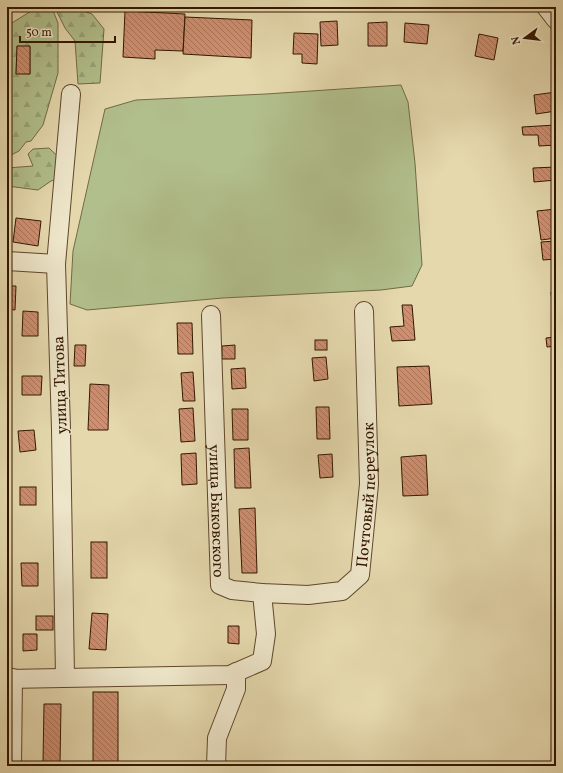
<svg xmlns="http://www.w3.org/2000/svg" width="563" height="773" viewBox="0 0 563 773" font-family="Vollkorn,serif">
	<style>
		.green { fill: #b1bf8c; stroke: #726a46 }
		.forest { fill: url(#forest-firs); stroke: #726a46; fill-rule: evenodd }
		.building { fill: url(#building-back-hatch); stroke: #331600 }
		.lines { fill: none; stroke-linecap: round; stroke-linejoin: round }
		.minor-casing { stroke: #60462b; stroke-width: 20 }
		.minor { stroke: #eee6ca; stroke-width: 18 }
		.labels { text-anchor: middle; stroke-width: 3; stroke-linejoin: round; paint-order: stroke }
		.street-label { font-size: 16px; fill: #331600; stroke: #eee6ca }
	</style>
	<defs>
		<pattern id="forest-firs" width="22" height="20" patternUnits="userSpaceOnUse"><rect width="22" height="20" fill="#b1bf8c"/><path d="M5 1l3.5 6h-7zM16 11l3.5 6h-7z" fill="#99a377"/></pattern>
		<pattern id="building-back-hatch" width="6" height="6" patternUnits="userSpaceOnUse"><rect width="6" height="6" fill="#cf8f70"/><path d="M-1 5l2 2M0 0l6 6M5-1l2 2" fill="none" stroke="#a9745a"/></pattern>
	</defs>
	<rect width="100%" height="100%" fill="#e5d8ad"/>
	<filter id="stains"><feTurbulence type="fractalNoise" baseFrequency=".005" numOctaves="4"/><feColorMatrix values="0 0 0 0 .2 0 0 0 0 .09 0 0 0 0 .02 0 0 0 .5 -.17"/></filter>
	<radialGradient id="worn" r=".72"><stop offset=".6" stop-color="#630" stop-opacity="0"/><stop offset="1" stop-color="#630" stop-opacity=".3"/></radialGradient>
	<path class="green" d="M 401,85 L 408,102 L 415,163 L 422,265 L 412,286 L 381,290 L 223,298 L 87,310 L 70,304 L 73,251 L 105,109 L 136,100 L 266,94 Z"/>
	<g class="forest">
		<path d="M 59,7 L 72,7 L 92,14 L 104,29 L 100,83 L 78,84 L 75,41 L 65,28 L 57,12 Z"/>
		<path d="M 36,8 L 52,8 L 58,23 L 58,73 L 43,125 L 31,141 L 26,142 L 19,151 L 7,157 L 7,26 ZM 17,46 L 30,47 L 30,74 L 16,73 Z"/>
		<path d="M 49,148 L 68,166 L 66,177 L 51,181 L 38,190 L 7,186 L 7,168 L 33,166 L 28,154 L 33,149 Z"/>
	</g>
	<g class="building">
		<path d="M 125,11 L 185,14 L 183,51 L 155,50 L 155,59 L 123,57 Z"/>
		<path d="M 185,17 L 252,20 L 251,58 L 183,54 Z"/>
		<path d="M 337,21 L 338,45 L 321,46 L 320,22 Z"/>
		<path d="M 387,22 L 387,46 L 368,46 L 368,23 Z"/>
		<path d="M 405,23 L 429,25 L 427,44 L 404,42 Z"/>
		<path d="M 294,33 L 318,34 L 317,64 L 302,63 L 302,54 L 293,54 Z"/>
		<path d="M 479,34 L 498,38 L 494,60 L 475,56 Z"/>
		<path d="M 17,46 L 30,46 L 30,74 L 16,74 Z"/>
		<path d="M 556,92 L 556,111 L 536,114 L 534,95 Z"/>
		<path d="M 556,125 L 556,145 L 539,146 L 538,135 L 523,135 L 522,127 Z"/>
		<path d="M 556,167 L 556,180 L 534,182 L 533,168 Z"/>
		<path d="M 556,209 L 556,238 L 541,240 L 537,211 Z"/>
		<path d="M 16,218 L 41,221 L 38,246 L 13,242 Z"/>
		<path d="M 556,241 L 556,259 L 543,260 L 541,242 Z"/>
		<path d="M 7,286 L 16,286 L 15,310 L 7,309 Z"/>
		<path d="M 551,292 L 556,292 L 556,314 L 553,315 Z"/>
		<path d="M 402,305 L 412,305 L 415,340 L 392,341 L 390,327 L 404,326 Z"/>
		<path d="M 23,311 L 38,312 L 38,336 L 22,336 Z"/>
		<path d="M 177,323 L 192,323 L 193,354 L 178,354 Z"/>
		<path d="M 556,337 L 556,346 L 547,347 L 546,338 Z"/>
		<rect x="315" y="340" width="12" height="10"/>
		<path d="M 75,345 L 86,345 L 85,366 L 74,366 Z"/>
		<path d="M 235,345 L 235,359 L 222,359 L 222,346 Z"/>
		<path d="M 326,357 L 328,379 L 314,381 L 312,358 Z"/>
		<path d="M 429,366 L 432,404 L 399,406 L 397,367 Z"/>
		<path d="M 245,368 L 246,388 L 232,389 L 231,369 Z"/>
		<path d="M 193,372 L 195,401 L 183,401 L 181,373 Z"/>
		<path d="M 553,373 L 556,373 L 556,396 L 554,396 Z"/>
		<path d="M 22,376 L 42,376 L 41,395 L 22,395 Z"/>
		<path d="M 90,384 L 109,385 L 108,430 L 88,430 Z"/>
		<path d="M 316,407 L 329,407 L 330,439 L 317,439 Z"/>
		<path d="M 193,408 L 195,441 L 181,442 L 179,409 Z"/>
		<path d="M 232,409 L 248,409 L 248,440 L 233,440 Z"/>
		<path d="M 34,430 L 36,450 L 20,452 L 18,431 Z"/>
		<path d="M 249,448 L 251,488 L 235,488 L 234,449 Z"/>
		<path d="M 196,453 L 197,484 L 182,485 L 181,454 Z"/>
		<path d="M 332,454 L 333,477 L 320,478 L 318,455 Z"/>
		<path d="M 426,455 L 428,495 L 403,496 L 401,457 Z"/>
		<rect x="20" y="487" width="16" height="18"/>
		<path d="M 255,508 L 257,573 L 242,573 L 239,509 Z"/>
		<rect x="91" y="542" width="16" height="36"/>
		<path d="M 21,563 L 38,563 L 38,586 L 22,586 Z"/>
		<path d="M 92,613 L 108,614 L 106,650 L 89,649 Z"/>
		<rect x="36" y="616" width="17" height="14"/>
		<path d="M 228,626 L 239,626 L 239,644 L 228,643 Z"/>
		<path d="M 23,634 L 37,634 L 37,650 L 23,651 Z"/>
		<rect x="93" y="692" width="25" height="72"/>
		<path d="M 44,704 L 61,704 L 60,764 L 43,763 Z"/>
	</g>
	<g class="lines">
		<g class="minor-casing">
			<g id="minor">
				<path d="M 546,7 L 556,20"/>
				<path d="M 7,261 L 56,264"/>
				<path id="s1" d="M 211,315 L 220,585 L 232,590 L 262,593 L 308,595 L 342,591 L 360,575 L 369,484 L 364,311"/>
				<path d="M 65,677 L 61,429 L 56,264 L 71,94"/>
				<path d="M 7,679 L 230,675 L 262,661 L 266,634 L 262,593"/>
				<path d="M 12,766 L 13,678"/>
				<path d="M 216,766 L 217,738 L 236,689 L 236,672"/>
			</g>
		</g>
		<use href="#minor" class="minor"/>
	</g>
	<g class="labels">
		<g class="street-label">
			<text transform="translate(59 385) rotate(-92)" y="6">улица Титова</text>
			<text dy="6" stroke="none"><textPath href="#s1" startOffset="498">Почтовый переулок</textPath></text>
			<text dy="6" stroke="none"><textPath href="#s1" startOffset="196">улица Быковского</textPath></text>
		</g>
	</g>
	<rect width="563" height="773" fill="none" stroke="#e5d8ad" stroke-width="24"/>
	<rect x="8" y="8" width="547" height="757" fill="none" stroke="#331600" stroke-width="2"/>
	<rect x="12" y="12" width="539" height="749" fill="none" stroke="#331600"/>
	<g transform="translate(525 38) rotate(255)" stroke="#eee6ca" stroke-width="3" paint-order="stroke">
	<path d="M0-3L7 15L0 10L-7 15Z" fill="#331600"/>
	<text y="-6" font-size="11" font-weight="bold" text-anchor="middle" fill="#331600">N</text>
	</g>
	<path d="M20 36v6h95v-6" fill="none" stroke="#331600" stroke-width="2"/>
	<text x="26" y="36" font-size="12" fill="#331600" stroke="#eee6ca" stroke-width="3" paint-order="stroke">50 m</text>
	<rect width="100%" height="100%" filter="url(#stains)"/>
	<rect width="100%" height="100%" fill="url(#worn)"/>
</svg>
